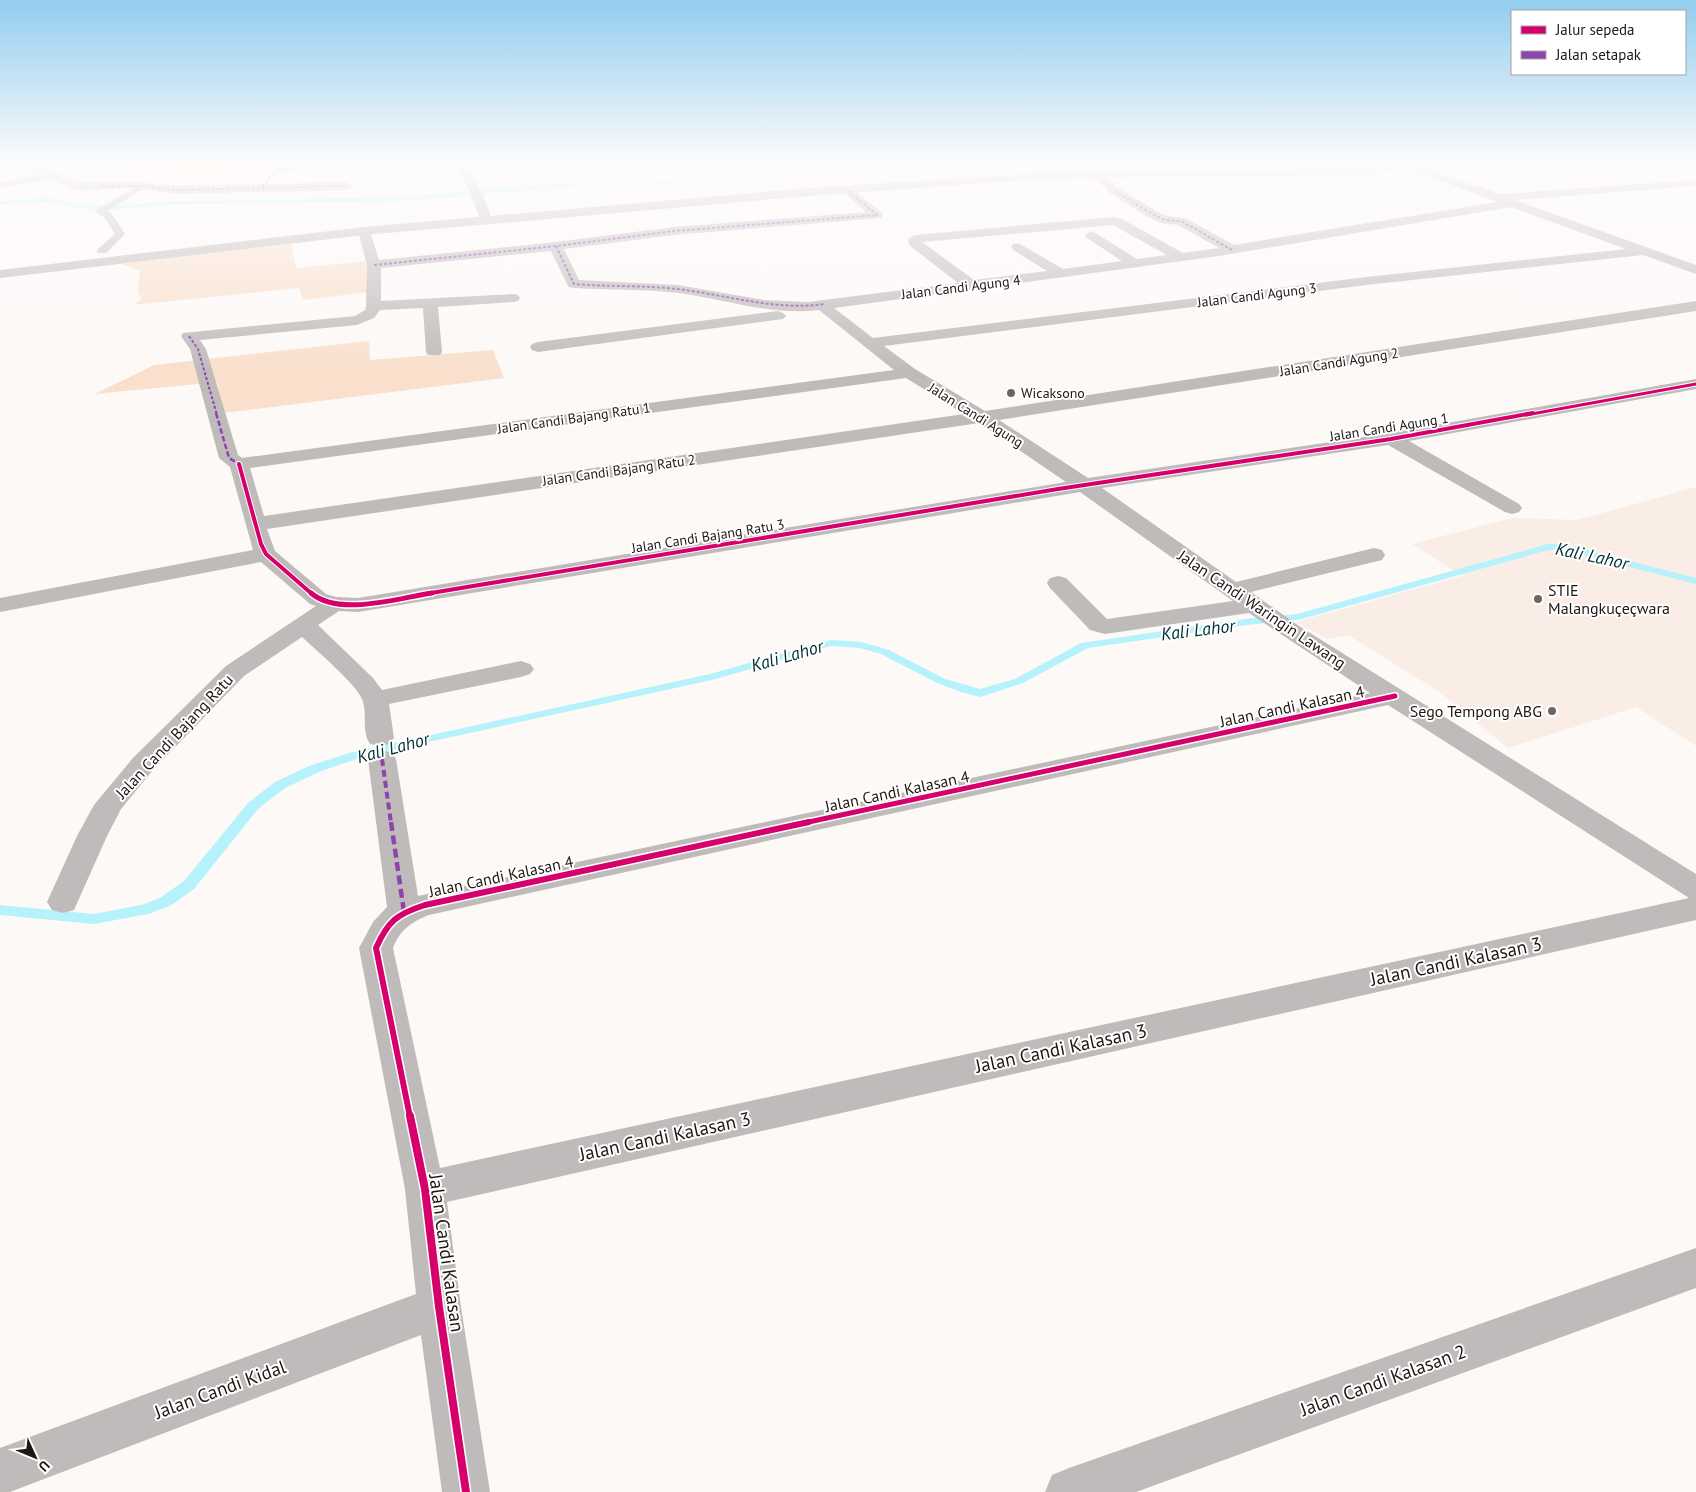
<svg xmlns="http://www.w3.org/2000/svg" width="1696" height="1492" viewBox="0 0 1696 1492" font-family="'PT Sans',sans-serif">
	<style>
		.built { fill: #f9ede6 }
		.green { fill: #f9dfcc }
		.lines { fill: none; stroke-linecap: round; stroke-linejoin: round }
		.stream { fill: #b5f2fc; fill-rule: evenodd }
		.service { fill: #bfbbba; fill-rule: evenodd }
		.minor { fill: #bfbbba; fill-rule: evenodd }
		.tertiary { fill: #bfbbba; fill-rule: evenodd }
		.quiet-far3 { stroke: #8e44ad; stroke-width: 2; stroke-dasharray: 3 2; stroke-linecap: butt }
		.quiet-far2 { stroke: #8e44ad; stroke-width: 2.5; stroke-dasharray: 5.5 2.5; stroke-linecap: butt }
		.quiet-far1 { stroke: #8e44ad; stroke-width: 4; stroke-dasharray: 7 4; stroke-linecap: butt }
		.quiet { stroke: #8e44ad; stroke-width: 4.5; stroke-dasharray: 9 4.5; stroke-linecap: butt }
		.cycleway-far4-casing { stroke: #fff; stroke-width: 5 }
		.cycleway-far3-casing { stroke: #fff; stroke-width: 6 }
		.cycleway-far2-casing { stroke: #fff; stroke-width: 8 }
		.cycleway-far1-casing { stroke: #fff; stroke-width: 9 }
		.cycleway-casing { stroke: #fff; stroke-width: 11 }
		.cycleway-far4 { stroke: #d6006c; stroke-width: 3 }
		.cycleway-far3 { stroke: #d6006c; stroke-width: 4 }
		.cycleway-far2 { stroke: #d6006c; stroke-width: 5 }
		.cycleway-far1 { stroke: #d6006c; stroke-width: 6 }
		.cycleway { stroke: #d6006c; stroke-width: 8 }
		.poi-dot { fill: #6c6662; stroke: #fff; stroke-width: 2 }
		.labels { text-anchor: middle; stroke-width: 4; stroke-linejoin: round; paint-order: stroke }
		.far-street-label { font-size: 14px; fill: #1f1712; stroke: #fff }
		.far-poi-label { font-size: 14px; fill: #1f1712; stroke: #fff; text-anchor: start }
		.poi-label { font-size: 16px; fill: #1f1712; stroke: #fff; text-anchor: start }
		.street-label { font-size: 16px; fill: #1f1712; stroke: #fff }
		.water-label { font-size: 18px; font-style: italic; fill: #033036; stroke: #fff }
		.near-street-label { font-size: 19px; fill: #1f1712; stroke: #fff }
	</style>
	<rect width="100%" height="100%" fill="#fcf9f7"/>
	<path class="built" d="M 1696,487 L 1696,746 L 1636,707 L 1508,748 L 1438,691 L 1348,635 L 1327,639 L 1296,622 L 1462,576 L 1412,544 L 1512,518 L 1577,520 Z"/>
	<g class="green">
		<path d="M 87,164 L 272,164 L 272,171 C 255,172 238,174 221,175 C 201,175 98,174 87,164 Z"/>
		<path d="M 291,244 L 296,268 L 366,261 L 369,292 L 303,300 L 299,288 L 133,305 L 141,299 L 138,291 L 140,270 L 121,264 Z"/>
		<path d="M 369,341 L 370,360 L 493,350 L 504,378 L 223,413 L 217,382 L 95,394 L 154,365 Z"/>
	</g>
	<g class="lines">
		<g class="stream">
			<path d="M 276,164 L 281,164 L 282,167 L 277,168 Z"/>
			<path d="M 871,164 L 908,164 L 778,172 L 668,184 L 555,188 L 404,201 L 168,205 L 111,210 L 84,209 L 48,202 L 0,205 L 0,201 L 48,198 L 84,205 L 111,206 L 168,201 L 404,197 L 555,184 L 668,180 L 778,168 Z"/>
			<path d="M 1548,544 L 1563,544 L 1696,578 L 1696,584 L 1563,550 L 1548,550 L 1298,620 L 1246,625 L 1088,648 L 1023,683 L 980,697 L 961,692 L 937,683 L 881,654 L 860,648 L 831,646 L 812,651 L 712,680 L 433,741 L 353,760 L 319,772 L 285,788 L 258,809 L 194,889 L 170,906 L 148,914 L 94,924 L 0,915 L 0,905 L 94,914 L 141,905 L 160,898 L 184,881 L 248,803 L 275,782 L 309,766 L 349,753 L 710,674 L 831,640 L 861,642 L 889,650 L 945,679 L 980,689 L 1015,679 L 1081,643 L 1246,619 L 1297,614 Z"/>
		</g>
		<path class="service" d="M 142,183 L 147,186 L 145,188 L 107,211 L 112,214 L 125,234 L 106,253 L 98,253 L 97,251 L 98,249 L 115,234 L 105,218 L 95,211 Z"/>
		<g class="minor">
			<path d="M 22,164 L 36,164 L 78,182 L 137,182 L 174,186 L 347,182 L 353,186 L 347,190 L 174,194 L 137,188 L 76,190 L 52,179 L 0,188 L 0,182 L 41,174 Z"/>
			<path d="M 303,164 L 346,164 L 341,167 L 286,172 L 280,169 L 286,166 Z"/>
			<path d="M 456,164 L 467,164 L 483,195 L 492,219 L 490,222 L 482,222 L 480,219 L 471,195 Z"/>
			<path d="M 1419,166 L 1500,194 L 1696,180 L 1696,186 L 1515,200 L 1696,265 L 1696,274 L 1643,255 L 1366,285 L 884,346 L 915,369 L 985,411 L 1696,301 L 1696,311 L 999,420 L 1088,478 L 1391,433 L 1696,379 L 1696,389 L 1409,441 L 1519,504 L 1522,508 L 1519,512 L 1512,514 L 1505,512 L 1388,445 L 1102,488 L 1236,582 L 1374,548 L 1382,550 L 1385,555 L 1382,560 L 1251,592 L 1299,626 L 1696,874 L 1696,920 L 447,1202 L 461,1307 L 490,1492 L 442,1492 L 421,1335 L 10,1492 L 0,1492 L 0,1448 L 416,1294 L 405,1189 L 359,948 L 373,922 L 387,907 L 368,759 L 372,753 L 382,750 L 392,753 L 396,759 L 418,896 L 1370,693 L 1249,613 L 1105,634 L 1090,630 L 1050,588 L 1047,583 L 1050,578 L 1058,576 L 1066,578 L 1107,619 L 1233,601 L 1080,492 L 358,612 L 339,611 L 318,625 L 373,678 L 382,690 L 521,661 L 530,664 L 534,669 L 530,674 L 521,677 L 389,704 L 394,738 L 390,744 L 380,746 L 370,744 C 361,730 368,713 362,699 C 356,684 315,649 302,637 L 244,676 L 153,770 L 121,809 L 107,836 L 74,910 L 63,913 L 52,910 L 47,902 L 77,836 L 94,805 L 133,758 L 226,666 L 316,606 L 310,604 L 261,562 L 0,612 L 0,598 L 253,550 L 230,467 L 219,458 L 190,349 L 181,336 L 183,333 L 355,316 L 365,310 L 366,306 L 367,265 L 358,231 L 364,227 L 370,231 L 379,260 L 556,242 L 674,227 L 866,212 L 840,189 L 846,185 L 850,187 L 881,212 L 883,215 L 881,218 L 674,235 L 564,249 L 579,280 L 678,285 L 764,300 L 808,302 L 958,283 L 909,245 L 908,239 L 915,235 L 1113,217 L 1122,219 L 1183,253 L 1219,248 L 1178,225 L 1161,223 L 1148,217 L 1111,194 L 1090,174 L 1096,171 L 1100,172 L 1119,188 L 1156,211 L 1167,216 L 1185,218 L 1234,245 L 1497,202 L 1415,171 L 1413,169 ZM 1511,207 L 1626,249 L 1366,277 L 873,338 L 834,308 L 1219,256 ZM 1113,225 L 1167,255 L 1137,259 L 1092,231 L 1085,235 L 1087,238 L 1122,261 L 1063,269 L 1018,243 L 1013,244 L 1011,247 L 1013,250 L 1047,271 L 974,280 L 922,242 ZM 551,251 L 567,284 L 569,287 L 574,288 C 608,290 644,289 678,293 C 725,299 771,316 819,310 L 894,370 L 242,458 L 238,455 L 206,349 L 200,340 L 357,325 L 374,318 L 380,310 L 423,308 L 426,352 L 428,355 L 440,355 L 442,352 L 438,307 L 513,302 L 518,301 L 520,298 L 518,295 L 513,294 L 381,301 L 381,268 ZM 906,378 L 964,414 L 264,516 L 250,468 ZM 979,423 L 1066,482 L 358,598 L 336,597 L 326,594 L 275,551 L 267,529 ZM 1388,705 L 1689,898 L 440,1168 L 393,948 C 400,930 411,922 429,915 Z"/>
			<path d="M 778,311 L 783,313 L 786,316 L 783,319 L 538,352 L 532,350 L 530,347 L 532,344 L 538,342 Z"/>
			<path d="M 1696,1248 L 1696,1288 L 1136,1492 L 1045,1492 L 1052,1475 L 1069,1468 Z"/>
		</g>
		<path class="tertiary" d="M 1425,164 L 1521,164 L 1516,167 L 1280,176 L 1056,178 L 809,196 L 364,235 L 0,278 L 0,270 L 364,227 L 809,188 L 1056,172 L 1280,170 Z"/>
		<g class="quiet-far3">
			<path d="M 286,169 L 341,164"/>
			<path d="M 1096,174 L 1115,191 L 1152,214 L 1165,220 L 1181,221 L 1232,250"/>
			<path d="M 102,186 L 142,186 L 174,190 L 347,186"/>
			<path d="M 262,187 L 277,170 L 286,169 L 285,164"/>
			<path d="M 556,246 L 574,284 C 608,287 643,285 677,289 C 728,295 774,311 825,304"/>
			<path d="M 374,265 L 556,246 L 674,231 L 877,215 L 846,189"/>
			<path d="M 189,336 L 198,349 L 217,415"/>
		</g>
		<path class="quiet-far2" d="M 216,413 L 229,458 L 239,464"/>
		<path class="quiet-far1" d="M 382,759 L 391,823"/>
		<path class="quiet" d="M 391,822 L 404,912"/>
		<g class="cycleway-far4-casing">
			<path id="cycleway-far4" d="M 1526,415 L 1696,384"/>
		</g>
		<g class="cycleway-far3-casing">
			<g id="cycleway-far3">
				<path d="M 239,464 L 261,544 L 266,554 L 312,594"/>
				<path d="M 425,594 L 1058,489 L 1391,439 L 1533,413"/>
			</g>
		</g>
		<g class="cycleway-far2-casing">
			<g id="cycleway-far2">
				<path d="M 311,593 C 339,617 398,598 432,593"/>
				<path d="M 804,823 L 1395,696"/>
			</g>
		</g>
		<g class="cycleway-far1-casing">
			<path id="cycleway-far1" d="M 410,1117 L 376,948 C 388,921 397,914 425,905 L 809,822"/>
		</g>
		<g class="cycleway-casing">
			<path id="cycleway" d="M 410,1116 L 425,1189 L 439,1307 L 466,1492"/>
		</g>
		<use href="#cycleway-far4" class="cycleway-far4"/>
		<use href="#cycleway-far3" class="cycleway-far3"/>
		<use href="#cycleway-far2" class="cycleway-far2"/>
		<use href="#cycleway-far1" class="cycleway-far1"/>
		<use href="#cycleway" class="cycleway"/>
	</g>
	<linearGradient id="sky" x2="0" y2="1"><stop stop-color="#93cdf0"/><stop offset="0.44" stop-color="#fefcfb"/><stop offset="1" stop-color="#fefcfb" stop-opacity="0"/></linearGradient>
	<rect width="1696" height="373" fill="url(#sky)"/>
	<g class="poi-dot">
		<circle cx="1011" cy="393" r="5"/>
		<circle cx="1538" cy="599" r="5"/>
		<circle cx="1552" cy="711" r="5"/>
	</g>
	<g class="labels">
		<g class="far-street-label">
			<text transform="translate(961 287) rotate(-7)" y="5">Jalan Candi Agung 4</text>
			<text transform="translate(1257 295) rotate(-7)" y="5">Jalan Candi Agung 3</text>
			<text transform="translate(1339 362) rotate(-9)" y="5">Jalan Candi Agung 2</text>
			<text transform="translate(976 415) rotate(32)" y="5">Jalan Candi Agung</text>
			<text transform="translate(574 418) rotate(-8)" y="5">Jalan Candi Bajang Ratu 1</text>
			<text transform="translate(1389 427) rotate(-9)" y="5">Jalan Candi Agung 1</text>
			<text transform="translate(619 470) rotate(-8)" y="5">Jalan Candi Bajang Ratu 2</text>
			<text transform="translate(708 536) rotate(-9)" y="5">Jalan Candi Bajang Ratu 3</text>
		</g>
		<g class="far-poi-label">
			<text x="1021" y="398">Wicaksono</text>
		</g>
		<g class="poi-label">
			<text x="1548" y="596">STIE<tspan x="1548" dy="18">Malangkuçeçwara</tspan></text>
			<text x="1542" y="717" text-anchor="end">Sego Tempong ABG</text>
		</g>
		<g class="street-label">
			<text transform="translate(1262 609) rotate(34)" y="6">Jalan Candi Waringin Lawang</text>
			<text transform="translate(1292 706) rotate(-12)" y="6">Jalan Candi Kalasan 4</text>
			<text transform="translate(174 736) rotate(-47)" y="6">Jalan Candi Bajang Ratu</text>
			<text transform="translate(897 791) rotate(-12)" y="6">Jalan Candi Kalasan 4</text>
			<text transform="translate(501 876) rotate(-12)" y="6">Jalan Candi Kalasan 4</text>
		</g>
		<g class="water-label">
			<text transform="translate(1592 556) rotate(12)" y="6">Kali Lahor</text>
			<text transform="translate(1198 630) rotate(-7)" y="6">Kali Lahor</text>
			<text transform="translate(787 656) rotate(-16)" y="6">Kali Lahor</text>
			<text transform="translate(393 748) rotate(-15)" y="6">Kali Lahor</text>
		</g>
		<g class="near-street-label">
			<text transform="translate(1456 961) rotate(-12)" y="7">Jalan Candi Kalasan 3</text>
			<text transform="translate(1061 1048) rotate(-12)" y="7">Jalan Candi Kalasan 3</text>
			<text transform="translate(665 1136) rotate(-12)" y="7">Jalan Candi Kalasan 3</text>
			<text transform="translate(447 1253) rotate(82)" y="7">Jalan Candi Kalasan</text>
			<text transform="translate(1383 1380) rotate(-20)" y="7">Jalan Candi Kalasan 2</text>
			<text transform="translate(220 1389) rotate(-20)" y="7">Jalan Candi Kidal</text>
		</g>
	</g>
	<rect x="1511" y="10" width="175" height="65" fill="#ffffff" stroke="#a5a2a0"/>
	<rect x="1521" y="26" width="25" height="8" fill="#d6006c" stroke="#a5a2a0"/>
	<text x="1556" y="35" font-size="15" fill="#1f1712">Jalur sepeda</text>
	<rect x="1521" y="51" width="25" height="8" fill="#8e44ad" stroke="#a5a2a0"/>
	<text x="1556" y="60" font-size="15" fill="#1f1712">Jalan setapak</text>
	<g transform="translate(35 1457) rotate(134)" stroke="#ffffff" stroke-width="4" paint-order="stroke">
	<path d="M0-4L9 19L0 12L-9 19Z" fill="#1f1712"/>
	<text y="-8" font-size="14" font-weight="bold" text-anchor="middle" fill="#1f1712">U</text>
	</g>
</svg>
